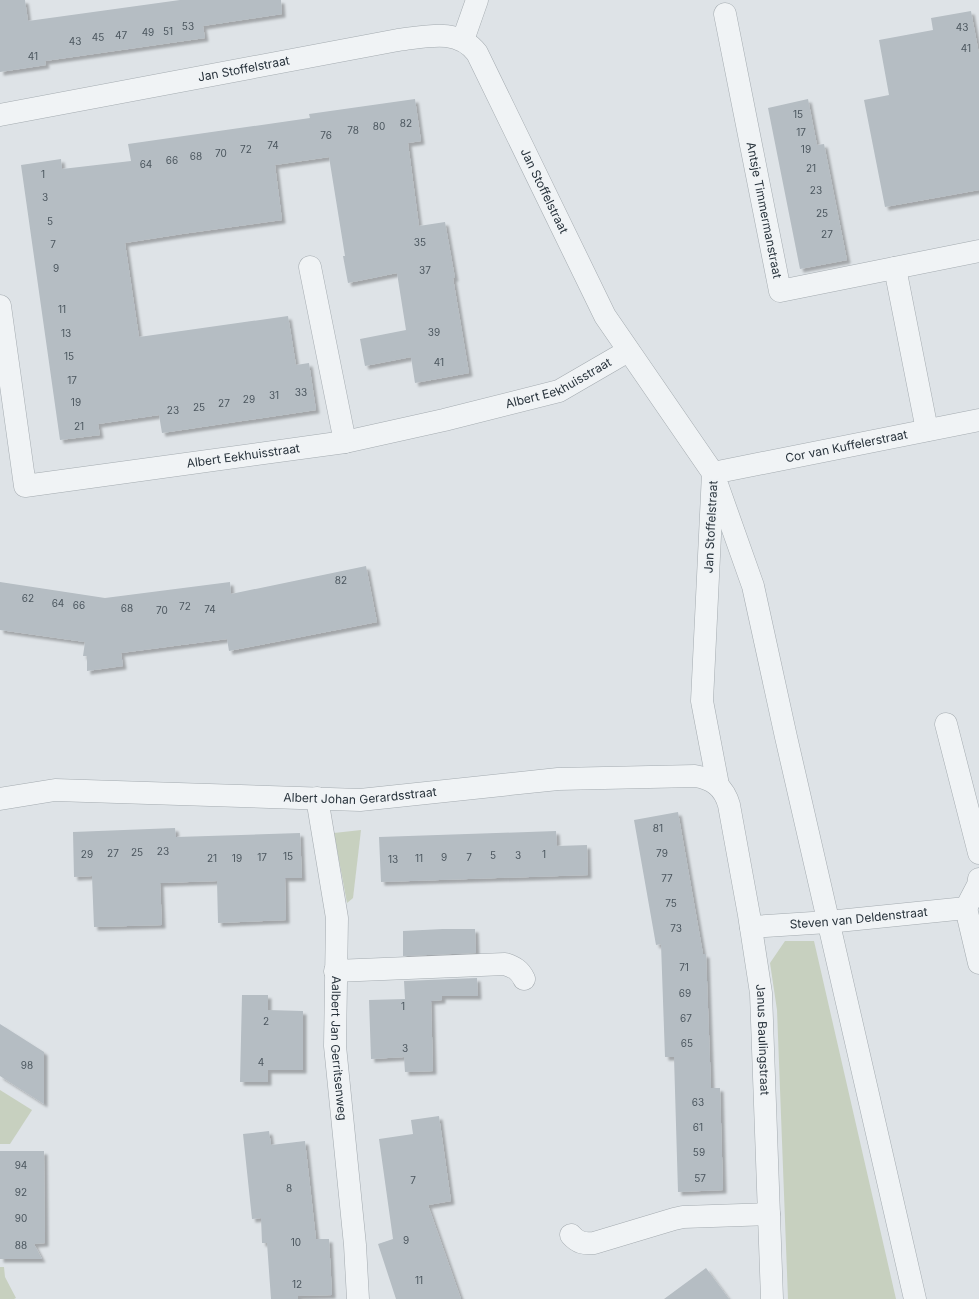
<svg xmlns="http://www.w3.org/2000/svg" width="979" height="1299" viewBox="0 0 979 1299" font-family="Inter,sans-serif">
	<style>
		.green { fill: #c7d0bf }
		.building { fill: #b5bdc3; filter: url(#shadow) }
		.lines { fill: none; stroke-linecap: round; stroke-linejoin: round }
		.minor-casing { stroke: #a4abb0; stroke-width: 23 }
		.minor { stroke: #f0f3f5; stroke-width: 22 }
		.labels { text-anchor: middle; stroke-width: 3; stroke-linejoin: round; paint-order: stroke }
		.number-label { font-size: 10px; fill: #4b565e }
		.street-label { font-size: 12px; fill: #28333c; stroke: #edf1f4 }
	</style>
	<defs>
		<filter id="shadow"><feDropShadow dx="3.5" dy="3.5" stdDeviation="1" flood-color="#0004"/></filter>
	</defs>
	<rect width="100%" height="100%" fill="#dee3e7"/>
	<g class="green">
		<path d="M 361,830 L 353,898 L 347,903 L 334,833 Z"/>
		<path d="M 785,941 L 814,941 L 896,1299 L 788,1299 L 777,1010 L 770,963 Z"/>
		<path d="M 0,1090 L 32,1110 L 10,1144 L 0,1144 Z"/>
		<path d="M 0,1267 L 4,1267 L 5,1277 L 16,1298 L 14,1299 L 0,1299 Z"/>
	</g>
	<g class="building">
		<path d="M 0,0 L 25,0 L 28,21 L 180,0 L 281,0 L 282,14 L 203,26 L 205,38 L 45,61 L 46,65 L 0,72 Z"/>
		<path d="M 971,11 L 979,54 L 979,190 L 885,207 L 864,100 L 889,95 L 879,40 L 933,30 L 931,18 Z"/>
		<path d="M 415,99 L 421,141 L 408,143 L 419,226 L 445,222 L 455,278 L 453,278 L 469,373 L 415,383 L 411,357 L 365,366 L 360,339 L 406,330 L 397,273 L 348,283 L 343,256 L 345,256 L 329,157 L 275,165 L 282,220 L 182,234 L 125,243 L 139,337 L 288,316 L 296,365 L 309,363 L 316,410 L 162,433 L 159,415 L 98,424 L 100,435 L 60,440 L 21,165 L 61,159 L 62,169 L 131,161 L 128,144 L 310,118 L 309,114 Z"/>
		<path d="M 808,99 L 817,145 L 824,144 L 847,260 L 800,269 L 768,108 Z"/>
		<path d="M 366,566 L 377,622 L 229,651 L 227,639 L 121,653 L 123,666 L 87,671 L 87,656 L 83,656 L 85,642 L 0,630 L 0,582 L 105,598 L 230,582 L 231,594 Z"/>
		<path d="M 678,812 L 703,954 L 706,954 L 711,1088 L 720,1088 L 723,1190 L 678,1192 L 674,1057 L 665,1057 L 661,944 L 656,945 L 634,820 Z"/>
		<path d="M 175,828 L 176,837 L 300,833 L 302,878 L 285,878 L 286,920 L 218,923 L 217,881 L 160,883 L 162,925 L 94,927 L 92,876 L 74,877 L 73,832 Z"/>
		<path d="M 556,831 L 557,846 L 587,845 L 588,875 L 381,882 L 379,837 Z"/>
		<path d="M 443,929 L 475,929 L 476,953 L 403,956 L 403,931 Z"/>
		<path d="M 477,978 L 478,996 L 442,996 L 442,1000 L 431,1001 L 433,1071 L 405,1072 L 404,1057 L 371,1059 L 369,1000 L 405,999 L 404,981 Z"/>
		<path d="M 242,995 L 268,995 L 268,1010 L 303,1011 L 303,1070 L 268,1070 L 268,1082 L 240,1082 Z"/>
		<path d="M 0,1024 L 44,1052 L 44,1104 L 0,1076 Z"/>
		<path d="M 439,1116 L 451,1201 L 428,1205 L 461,1299 L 396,1299 L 378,1244 L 393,1239 L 379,1139 L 413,1134 L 411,1120 Z"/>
		<path d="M 269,1131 L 271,1145 L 305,1141 L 316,1239 L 329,1239 L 332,1295 L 298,1296 L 298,1299 L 271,1299 L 267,1243 L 262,1243 L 261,1218 L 252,1219 L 243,1134 Z"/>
		<path d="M 0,1151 L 44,1151 L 45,1243 L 34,1244 L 42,1259 L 0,1259 Z"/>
		<path d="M 706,1268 L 729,1299 L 664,1299 Z"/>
	</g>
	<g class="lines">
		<g class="minor-casing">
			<g id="minor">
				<path id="s1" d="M 725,14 L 780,291 L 979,251"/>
				<path d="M 463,40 L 477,0"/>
				<path id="s2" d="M 0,115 L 398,40 C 426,37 457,27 477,53 L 605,316 L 713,473 L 702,701 L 718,785"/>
				<path d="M 310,267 L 345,442"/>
				<path d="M 895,268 L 927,430"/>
				<path id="s3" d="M 0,306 L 25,486 L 345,442 L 444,420 L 559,391 L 628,351"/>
				<path d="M 946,724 L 979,853"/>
				<path id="s4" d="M 317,798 L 337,918 L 335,1046 L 355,1245 L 358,1299"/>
				<path id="s5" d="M 0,799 L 55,790 L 360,800 L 558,779 L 695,776 C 713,779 724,787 729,805 L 749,915 L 761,993 L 772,1299"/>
				<path d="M 966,908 L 979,963"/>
				<path id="s6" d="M 751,927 L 828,922 L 966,908 L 978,885 L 979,879"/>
				<path d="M 335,971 L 505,964 C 514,967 520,970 524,979"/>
				<path d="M 571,1235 C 578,1243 584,1244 594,1243 L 674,1219 L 683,1217 L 769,1214"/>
				<path id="s7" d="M 915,1299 L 786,737 L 753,586 L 713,473 L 979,420"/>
			</g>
		</g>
		<use href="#minor" class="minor"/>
	</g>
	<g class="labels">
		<g class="number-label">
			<text x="188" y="30">53</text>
			<text x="962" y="31">43</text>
			<text x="168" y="35">51</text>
			<text x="148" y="36">49</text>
			<text x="121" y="39">47</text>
			<text x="98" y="41">45</text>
			<text x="75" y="45">43</text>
			<text x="966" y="52">41</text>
			<text x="33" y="60">41</text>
			<text x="798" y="118">15</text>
			<text x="406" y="127">82</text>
			<text x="379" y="130">80</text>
			<text x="353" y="134">78</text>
			<text x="801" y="136">17</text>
			<text x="326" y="139">76</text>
			<text x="273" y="149">74</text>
			<text x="246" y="153">72</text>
			<text x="806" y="153">19</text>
			<text x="221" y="157">70</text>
			<text x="196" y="160">68</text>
			<text x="172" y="164">66</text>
			<text x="146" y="168">64</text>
			<text x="811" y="172">21</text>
			<text x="43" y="178">1</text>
			<text x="816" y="194">23</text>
			<text x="45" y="201">3</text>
			<text x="822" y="217">25</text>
			<text x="50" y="225">5</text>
			<text x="827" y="238">27</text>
			<text x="420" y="246">35</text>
			<text x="53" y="248">7</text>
			<text x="56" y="272">9</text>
			<text x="425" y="274">37</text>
			<text x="62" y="313">11</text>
			<text x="434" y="336">39</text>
			<text x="66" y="337">13</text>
			<text x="69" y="360">15</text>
			<text x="439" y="366">41</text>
			<text x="72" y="384">17</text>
			<text x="301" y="396">33</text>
			<text x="274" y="399">31</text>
			<text x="249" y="403">29</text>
			<text x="76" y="406">19</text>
			<text x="224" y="407">27</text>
			<text x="199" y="411">25</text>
			<text x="173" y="414">23</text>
			<text x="79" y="430">21</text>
			<text x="341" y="584">82</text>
			<text x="28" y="602">62</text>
			<text x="58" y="607">64</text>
			<text x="79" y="609">66</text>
			<text x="185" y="610">72</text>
			<text x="127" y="612">68</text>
			<text x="210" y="613">74</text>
			<text x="162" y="614">70</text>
			<text x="658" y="832">81</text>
			<text x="163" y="855">23</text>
			<text x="137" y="856">25</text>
			<text x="113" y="857">27</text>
			<text x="662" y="857">79</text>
			<text x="87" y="858">29</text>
			<text x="544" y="858">1</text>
			<text x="493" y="859">5</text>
			<text x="518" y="859">3</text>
			<text x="288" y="860">15</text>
			<text x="262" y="861">17</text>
			<text x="444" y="861">9</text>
			<text x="469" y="861">7</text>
			<text x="212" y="862">21</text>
			<text x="237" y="862">19</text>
			<text x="419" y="862">11</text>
			<text x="393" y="863">13</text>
			<text x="667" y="882">77</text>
			<text x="671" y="907">75</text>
			<text x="676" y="932">73</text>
			<text x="684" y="971">71</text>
			<text x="685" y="997">69</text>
			<text x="403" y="1010">1</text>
			<text x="686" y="1022">67</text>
			<text x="266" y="1025">2</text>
			<text x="687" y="1047">65</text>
			<text x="405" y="1052">3</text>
			<text x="261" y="1066">4</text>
			<text x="27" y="1069">98</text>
			<text x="698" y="1106">63</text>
			<text x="698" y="1131">61</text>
			<text x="699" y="1156">59</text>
			<text x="21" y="1169">94</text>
			<text x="700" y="1182">57</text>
			<text x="413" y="1184">7</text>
			<text x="289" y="1192">8</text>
			<text x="21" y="1196">92</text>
			<text x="21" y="1222">90</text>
			<text x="406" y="1244">9</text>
			<text x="296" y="1246">10</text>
			<text x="21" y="1249">88</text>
			<text x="419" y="1284">11</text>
			<text x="297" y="1288">12</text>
		</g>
		<g class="street-label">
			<text dy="4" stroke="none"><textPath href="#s2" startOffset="248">Jan Stoffelstraat</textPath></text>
			<text dy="4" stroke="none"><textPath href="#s2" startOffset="643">Jan Stoffelstraat</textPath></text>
			<text dy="4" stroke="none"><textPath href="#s1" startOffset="200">Antsje Timmermanstraat</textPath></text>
			<text dy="4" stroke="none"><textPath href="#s3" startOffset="727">Albert Eekhuisstraat</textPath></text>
			<text dy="4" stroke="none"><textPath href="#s7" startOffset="987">Cor van Kuffelerstraat</textPath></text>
			<text dy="4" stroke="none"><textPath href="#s3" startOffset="402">Albert Eekhuisstraat</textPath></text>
			<text transform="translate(711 527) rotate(-87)" y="4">Jan Stoffelstraat</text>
			<text dy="4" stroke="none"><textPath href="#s5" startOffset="361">Albert Johan Gerardsstraat</textPath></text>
			<text dy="4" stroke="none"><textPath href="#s6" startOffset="108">Steven van Deldenstraat</textPath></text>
			<text dy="4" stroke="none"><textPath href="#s5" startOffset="982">Janus Baulingstraat</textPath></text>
			<text dy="4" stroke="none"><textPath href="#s4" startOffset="252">Aalbert Jan Gerritsenweg</textPath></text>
		</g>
	</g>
</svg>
